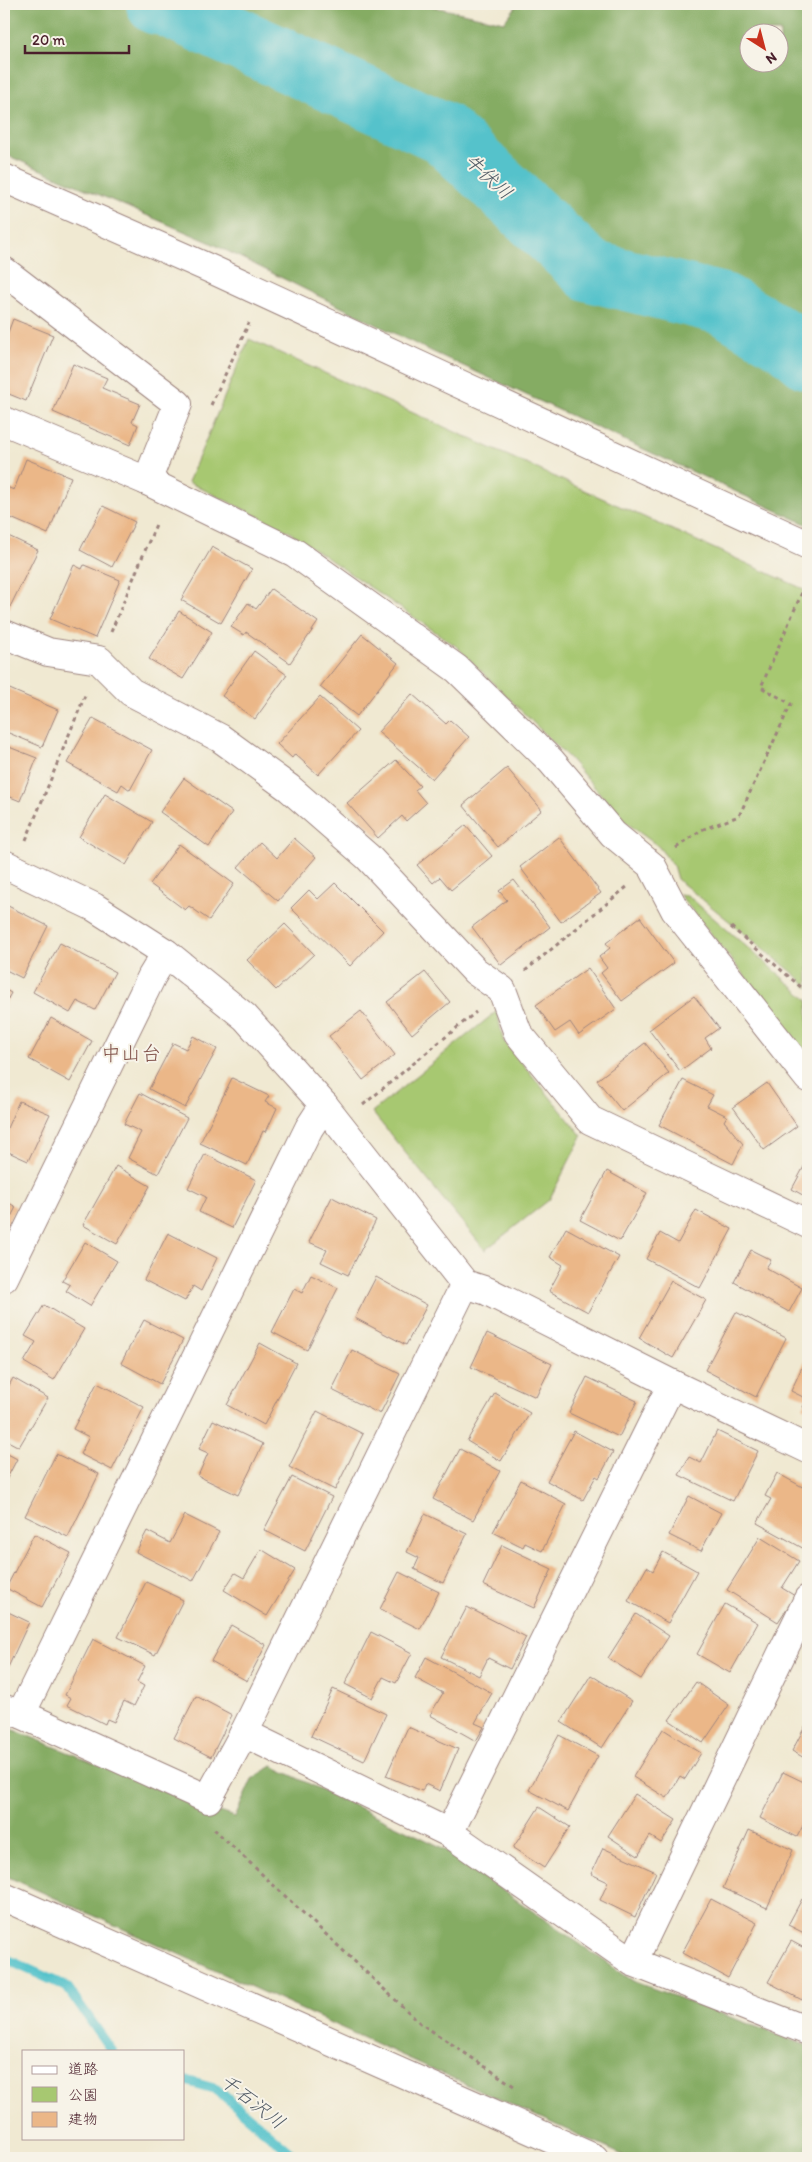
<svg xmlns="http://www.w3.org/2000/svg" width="812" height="2162" viewBox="0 0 812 2162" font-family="Itim,'Klee One',sans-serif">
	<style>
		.green { fill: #a7c871; stroke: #78744e }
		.forest { fill: #85ac63; stroke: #686647; fill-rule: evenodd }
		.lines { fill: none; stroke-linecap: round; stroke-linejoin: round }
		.stream { stroke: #55c2cb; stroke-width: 10 }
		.river { stroke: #55c2cb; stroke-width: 62 }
		.building { fill: #ebb788 }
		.minor-casing { stroke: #9d847e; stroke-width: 30 }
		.path { stroke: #9d847e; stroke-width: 3; stroke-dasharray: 4 4; stroke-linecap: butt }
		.minor { stroke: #fff; stroke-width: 28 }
		.labels { text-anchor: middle; stroke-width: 4; stroke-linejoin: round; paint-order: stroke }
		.water-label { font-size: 19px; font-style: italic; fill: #4e5863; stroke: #f7f3e8 }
		.quarter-label { font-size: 20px; fill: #82544c; stroke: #f7f3e8 }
	</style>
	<rect width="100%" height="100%" fill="#f7f3e8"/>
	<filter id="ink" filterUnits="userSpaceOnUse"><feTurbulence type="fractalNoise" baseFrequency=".02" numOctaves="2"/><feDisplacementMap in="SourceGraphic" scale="10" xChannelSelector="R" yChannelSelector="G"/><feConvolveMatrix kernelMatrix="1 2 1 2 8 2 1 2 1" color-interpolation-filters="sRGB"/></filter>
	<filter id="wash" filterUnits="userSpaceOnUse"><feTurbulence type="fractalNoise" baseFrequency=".0096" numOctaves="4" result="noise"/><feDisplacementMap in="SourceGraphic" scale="20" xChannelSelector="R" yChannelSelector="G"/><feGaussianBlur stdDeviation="1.12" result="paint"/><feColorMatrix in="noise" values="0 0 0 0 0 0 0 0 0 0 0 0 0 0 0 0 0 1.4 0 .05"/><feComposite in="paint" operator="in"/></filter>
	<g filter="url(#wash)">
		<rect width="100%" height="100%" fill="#f0e9d2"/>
		<g class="green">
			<path d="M 249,339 L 808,591 L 808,988 L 796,975 L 677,879 L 673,865 L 658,846 L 624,821 L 569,758 L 456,646 L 288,531 L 188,482 Z"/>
			<path d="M 679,894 L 687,895 L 808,1000 L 808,1055 Z"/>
			<path d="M 497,1011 L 503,1040 L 582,1136 L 549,1200 L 485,1250 L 372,1112 Z"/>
		</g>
		<g class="forest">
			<path d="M 4,4 L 420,4 L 504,22 L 518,4 L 808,4 L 808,525 L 420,346 L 209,242 L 4,154 ZM 750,32 L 780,32 L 780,62 L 750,62 Z"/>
			<path d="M 4,1726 L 192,1803 L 235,1817 L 252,1779 L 272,1766 L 439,1846 L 633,1981 L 808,2046 L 808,2158 L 629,2158 L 4,1875 Z"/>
		</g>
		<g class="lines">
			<g class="stream">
				<path d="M 4,1958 L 67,1987 L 112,2051"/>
				<path d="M 184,2080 L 216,2089 L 297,2158"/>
			</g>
			<path class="river" d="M 157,4 L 165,5 L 443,133 L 590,271 L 723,304 L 788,342 L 808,359"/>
		</g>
		<g id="blocks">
			<g class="building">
				<path d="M 13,319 L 53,335 L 26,401 L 4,392 L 4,343 Z"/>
				<path d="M 73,364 L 107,378 L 102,388 L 140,404 L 132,422 L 138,425 L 130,445 L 53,412 Z"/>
				<path d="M 26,459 L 71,477 L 48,534 L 4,515 L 4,486 L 14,490 Z"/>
				<path d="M 103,506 L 135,522 L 112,567 L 80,550 Z"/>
				<path d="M 4,534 L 38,550 L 9,609 L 4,607 Z"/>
				<path d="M 212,547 L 252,569 L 221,623 L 181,600 Z"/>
				<path d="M 74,565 L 82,569 L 84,565 L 120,580 L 95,638 L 50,619 Z"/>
				<path d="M 271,589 L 318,622 L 290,663 L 246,632 L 244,635 L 231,627 L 248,603 L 256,609 Z"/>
				<path d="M 179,611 L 212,632 L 183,679 L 149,659 Z"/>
				<path d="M 362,634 L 398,663 L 357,716 L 320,687 Z"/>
				<path d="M 254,651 L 287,675 L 255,719 L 222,696 Z"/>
				<path d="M 5,687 L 58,710 L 42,747 L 4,731 Z"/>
				<path d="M 412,694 L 446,724 L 450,720 L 469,737 L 432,779 L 378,732 Z"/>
				<path d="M 320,697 L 358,731 L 318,775 L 295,754 L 292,758 L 277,744 Z"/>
				<path d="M 93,718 L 152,750 L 130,790 L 122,784 L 118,791 L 67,763 Z"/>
				<path d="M 4,745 L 37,758 L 20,801 L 8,796 L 4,805 Z"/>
				<path d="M 396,760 L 420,786 L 415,790 L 426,803 L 406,821 L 402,816 L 378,838 L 347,803 Z"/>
				<path d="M 507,768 L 542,810 L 498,847 L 463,805 Z"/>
				<path d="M 184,778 L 232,812 L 209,847 L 160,812 Z"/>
				<path d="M 105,794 L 152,822 L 126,865 L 79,837 Z"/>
				<path d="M 466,825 L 492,856 L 451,890 L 440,877 L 433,883 L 417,865 Z"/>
				<path d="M 559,837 L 601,893 L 561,922 L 520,867 Z"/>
				<path d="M 294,838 L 316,857 L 278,901 L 238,867 L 260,842 L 277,858 Z"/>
				<path d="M 179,844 L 234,884 L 209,920 L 189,906 L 185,910 L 150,884 Z"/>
				<path d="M 514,880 L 550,927 L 501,965 L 472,927 L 507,900 L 499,891 Z"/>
				<path d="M 335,883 L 383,931 L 350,966 L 291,908 L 309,890 L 318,899 Z"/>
				<path d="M 4,904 L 48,926 L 22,978 L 4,969 Z"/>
				<path d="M 640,917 L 674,963 L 622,1001 L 601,973 L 607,968 L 599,957 L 610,948 L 606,943 Z"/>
				<path d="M 285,924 L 314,954 L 276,990 L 247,960 Z"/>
				<path d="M 60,943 L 115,972 L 95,1010 L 77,1001 L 70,1013 L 33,992 Z"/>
				<path d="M 588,968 L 616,1009 L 579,1035 L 570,1022 L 555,1032 L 536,1005 Z"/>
				<path d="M 425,972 L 450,1002 L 412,1034 L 387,1002 Z"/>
				<path d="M 4,989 L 11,993 L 4,1006 Z"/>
				<path d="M 694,996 L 719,1028 L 705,1038 L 711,1048 L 680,1071 L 649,1030 Z"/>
				<path d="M 361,1011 L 395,1055 L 363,1080 L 329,1036 Z"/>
				<path d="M 51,1018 L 92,1041 L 70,1082 L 29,1059 Z"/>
				<path d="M 193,1036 L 217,1049 L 185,1108 L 149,1089 L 173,1043 L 186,1049 Z"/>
				<path d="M 645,1043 L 669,1073 L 622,1111 L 597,1080 Z"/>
				<path d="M 232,1078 L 269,1096 L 265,1102 L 277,1108 L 266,1132 L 263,1131 L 247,1165 L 200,1143 Z"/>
				<path d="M 683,1080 L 713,1095 L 707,1106 L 727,1116 L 724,1121 L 743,1144 L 733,1164 L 659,1125 Z"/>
				<path d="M 767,1083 L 797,1126 L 764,1150 L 733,1107 Z"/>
				<path d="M 140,1093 L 187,1118 L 158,1174 L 128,1158 L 141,1132 L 124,1124 Z"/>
				<path d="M 19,1101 L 50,1114 L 28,1161 L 4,1150 L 4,1135 Z"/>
				<path d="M 205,1154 L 256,1180 L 232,1228 L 199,1212 L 206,1197 L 188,1188 Z"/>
				<path d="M 808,1159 L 808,1198 L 792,1189 Z"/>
				<path d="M 116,1166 L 150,1186 L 117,1244 L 83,1225 Z"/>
				<path d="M 607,1171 L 647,1193 L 620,1241 L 580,1220 Z"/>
				<path d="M 332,1197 L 376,1220 L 348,1275 L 321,1262 L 327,1250 L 309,1242 Z"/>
				<path d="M 4,1200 L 16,1207 L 4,1231 Z"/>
				<path d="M 696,1210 L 732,1229 L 700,1288 L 646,1259 L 660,1233 L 678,1243 Z"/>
				<path d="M 566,1228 L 619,1257 L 588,1312 L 549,1291 L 563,1265 L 550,1257 Z"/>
				<path d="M 168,1233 L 217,1258 L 201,1291 L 193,1286 L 185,1301 L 144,1280 Z"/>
				<path d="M 85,1242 L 117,1261 L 90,1306 L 66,1291 L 70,1285 L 62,1281 Z"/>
				<path d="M 751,1250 L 771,1260 L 766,1268 L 802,1288 L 789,1312 L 734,1282 Z"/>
				<path d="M 311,1275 L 338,1288 L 307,1350 L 272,1332 L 294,1289 L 302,1293 Z"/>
				<path d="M 376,1277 L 427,1305 L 406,1345 L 355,1318 Z"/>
				<path d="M 671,1281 L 706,1300 L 673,1358 L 639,1338 Z"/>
				<path d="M 44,1305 L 84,1329 L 54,1380 L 24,1362 L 36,1342 L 25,1336 Z"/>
				<path d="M 736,1312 L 786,1338 L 756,1397 L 705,1370 Z"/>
				<path d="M 144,1320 L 183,1340 L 160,1384 L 121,1363 Z"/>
				<path d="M 487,1333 L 552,1364 L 536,1397 L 471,1367 Z"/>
				<path d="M 260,1343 L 296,1363 L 264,1425 L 227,1405 Z"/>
				<path d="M 352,1350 L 400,1374 L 380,1414 L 332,1390 Z"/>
				<path d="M 808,1354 L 808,1410 L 803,1407 L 807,1399 L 791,1391 Z"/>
				<path d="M 587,1377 L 637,1401 L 619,1437 L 569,1413 Z"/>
				<path d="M 13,1378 L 48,1398 L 19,1447 L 4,1439 L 4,1395 Z"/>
				<path d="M 97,1383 L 144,1407 L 112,1470 L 80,1454 L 89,1437 L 73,1429 Z"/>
				<path d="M 495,1393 L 530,1413 L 501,1461 L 467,1441 Z"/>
				<path d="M 317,1411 L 363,1434 L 335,1490 L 289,1467 Z"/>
				<path d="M 213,1420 L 263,1444 L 238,1495 L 198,1476 L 208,1453 L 199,1449 Z"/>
				<path d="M 574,1431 L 613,1452 L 599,1478 L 596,1476 L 583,1500 L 547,1481 Z"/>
				<path d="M 717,1431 L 758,1451 L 733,1501 L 679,1475 L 689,1457 L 701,1463 Z"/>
				<path d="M 460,1449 L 500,1471 L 473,1520 L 433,1499 Z"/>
				<path d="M 4,1452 L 17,1459 L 4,1484 Z"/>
				<path d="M 56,1454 L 99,1474 L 68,1537 L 25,1516 Z"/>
				<path d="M 777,1473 L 808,1490 L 808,1551 L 757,1523 L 771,1499 L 765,1496 Z"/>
				<path d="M 292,1477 L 332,1497 L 305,1551 L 264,1530 Z"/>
				<path d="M 521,1480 L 566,1504 L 542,1551 L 525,1543 L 523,1547 L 493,1532 Z"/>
				<path d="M 689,1496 L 721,1513 L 701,1551 L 669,1535 Z"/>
				<path d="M 425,1514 L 467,1534 L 443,1583 L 414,1569 L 419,1558 L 407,1552 Z"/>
				<path d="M 185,1515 L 219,1532 L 193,1581 L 136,1552 L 147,1531 L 170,1543 Z"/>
				<path d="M 34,1534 L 71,1553 L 42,1607 L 6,1588 Z"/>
				<path d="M 760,1537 L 799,1561 L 782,1588 L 795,1596 L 778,1622 L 727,1590 Z"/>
				<path d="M 502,1545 L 552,1569 L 534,1608 L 483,1585 Z"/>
				<path d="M 261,1549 L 295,1570 L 267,1616 L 224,1590 L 235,1573 L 244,1578 Z"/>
				<path d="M 663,1552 L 697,1571 L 668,1623 L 628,1601 L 647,1567 L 653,1571 Z"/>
				<path d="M 399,1572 L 439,1592 L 420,1629 L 380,1609 Z"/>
				<path d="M 146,1582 L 183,1600 L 155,1655 L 118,1637 Z"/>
				<path d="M 725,1604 L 758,1623 L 730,1673 L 697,1654 Z"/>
				<path d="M 467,1607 L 526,1637 L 510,1669 L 488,1658 L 479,1676 L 441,1657 Z"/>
				<path d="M 4,1610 L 29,1622 L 4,1676 Z"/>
				<path d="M 636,1614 L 669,1636 L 641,1679 L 608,1658 Z"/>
				<path d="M 231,1625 L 266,1645 L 247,1681 L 211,1661 Z"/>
				<path d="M 371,1632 L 412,1653 L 396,1683 L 383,1677 L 372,1698 L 345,1684 Z"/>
				<path d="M 93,1639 L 145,1666 L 137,1682 L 144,1686 L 134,1706 L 124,1701 L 114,1722 L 107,1719 L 105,1724 L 67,1705 L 71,1698 L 65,1695 Z"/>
				<path d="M 426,1657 L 492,1693 L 475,1723 L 484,1727 L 476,1741 L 430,1715 L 443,1693 L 415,1678 Z"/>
				<path d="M 591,1675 L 632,1701 L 602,1748 L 561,1722 Z"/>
				<path d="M 696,1682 L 729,1705 L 703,1743 L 669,1720 Z"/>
				<path d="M 333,1689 L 386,1714 L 364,1761 L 311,1736 Z"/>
				<path d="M 196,1696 L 232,1715 L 211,1757 L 174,1738 Z"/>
				<path d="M 808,1721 L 808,1760 L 792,1751 Z"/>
				<path d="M 408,1727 L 458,1749 L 440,1791 L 425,1784 L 422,1791 L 386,1776 Z"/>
				<path d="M 663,1729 L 701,1753 L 685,1779 L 680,1776 L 667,1798 L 633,1777 Z"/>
				<path d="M 559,1735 L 598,1756 L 568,1811 L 529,1790 Z"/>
				<path d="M 783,1772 L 808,1784 L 808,1816 L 797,1837 L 760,1818 Z"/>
				<path d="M 635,1794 L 676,1820 L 661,1843 L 650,1836 L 638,1856 L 608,1836 Z"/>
				<path d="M 539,1807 L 570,1827 L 544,1868 L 513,1848 Z"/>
				<path d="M 749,1830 L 793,1850 L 767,1908 L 723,1888 Z"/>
				<path d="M 603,1848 L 656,1872 L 635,1917 L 600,1900 L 608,1882 L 591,1874 Z"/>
				<path d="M 711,1899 L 757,1923 L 728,1978 L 682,1953 Z"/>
				<path d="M 802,1899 L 808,1902 L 808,1935 L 788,1925 Z"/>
				<path d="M 791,1941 L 808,1950 L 808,1989 L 802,2000 L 768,1982 Z"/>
			</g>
		</g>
	</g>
	<g filter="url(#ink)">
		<use href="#blocks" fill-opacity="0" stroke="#9d847e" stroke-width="1"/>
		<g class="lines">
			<g class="minor-casing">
				<g id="minor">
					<path d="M 4,178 L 213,270 L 808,545"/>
					<path d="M 4,271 L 178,404 L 147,481"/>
					<path d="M 4,421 L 147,481 L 295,553 L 457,669 L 551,761 L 613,834 L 652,866 L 675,910 L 808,1078"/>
					<path d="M 4,634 L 48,652 L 99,660 L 131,692 L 220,738 L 289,788 L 368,857 L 475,971 L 502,990 L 518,1033 L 590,1120 L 808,1224"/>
					<path d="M 4,864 L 94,907 L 166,953 L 245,1017 L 324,1105 L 465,1284 L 487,1291 L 672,1384 L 808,1449"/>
					<path d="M 4,1278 L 152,976 L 166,953"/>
					<path d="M 4,1709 L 21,1714 L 208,1799 L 244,1733 L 465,1284"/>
					<path d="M 21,1714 L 309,1128 L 324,1105"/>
					<path d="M 244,1733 L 449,1833 L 633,1962 L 808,2031"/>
					<path d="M 449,1833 L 672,1384"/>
					<path d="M 4,1897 L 594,2158"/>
					<path d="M 633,1962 L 808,1599"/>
				</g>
			</g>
			<g class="path">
				<path d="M 211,405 L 249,323"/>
				<path d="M 111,632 L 157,522"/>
				<path d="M 26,840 L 86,693"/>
				<path d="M 676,848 L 701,830 L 739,816 L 791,704 L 761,687 L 807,581"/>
				<path d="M 731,927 L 808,993"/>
				<path d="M 525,971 L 628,886"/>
				<path d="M 363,1105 L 476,1012"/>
				<path d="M 214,1829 L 420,2023 L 514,2086"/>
			</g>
			<use href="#minor" class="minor"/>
		</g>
	</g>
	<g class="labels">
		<g class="water-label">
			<text transform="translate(489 176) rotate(43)" y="7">牛伏川</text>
			<text transform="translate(253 2101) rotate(38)" y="7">千石沢川</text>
		</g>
		<g class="quarter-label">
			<text x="131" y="1060">中山台</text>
		</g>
	</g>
	<rect width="812" height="2162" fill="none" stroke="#f7f3e8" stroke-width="20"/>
	<rect x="22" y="2050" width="162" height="90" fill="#f7f3e8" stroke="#b29e9c"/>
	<rect x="32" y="2066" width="25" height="8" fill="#ffffff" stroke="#b29e9c"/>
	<text x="68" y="2074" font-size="15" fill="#4a1f2b">道路</text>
	<rect x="32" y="2087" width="25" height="15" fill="#a7c871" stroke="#b29e9c"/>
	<text x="68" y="2100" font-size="15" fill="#4a1f2b">公園</text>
	<rect x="32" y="2112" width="25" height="15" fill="#ebb788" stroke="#b29e9c"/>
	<text x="68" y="2124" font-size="15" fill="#4a1f2b">建物</text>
	<g transform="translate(764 48) rotate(144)"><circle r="24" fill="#f7f3e8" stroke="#b29e9c"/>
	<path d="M0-4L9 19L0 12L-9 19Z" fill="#c8321e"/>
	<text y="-8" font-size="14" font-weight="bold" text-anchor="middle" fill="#4a1f2b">N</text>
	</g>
	<path d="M25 45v8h104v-8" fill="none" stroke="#4a1f2b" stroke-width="2.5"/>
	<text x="32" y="45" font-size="15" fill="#4a1f2b" stroke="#f7f3e8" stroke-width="4" paint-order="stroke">20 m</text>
</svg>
